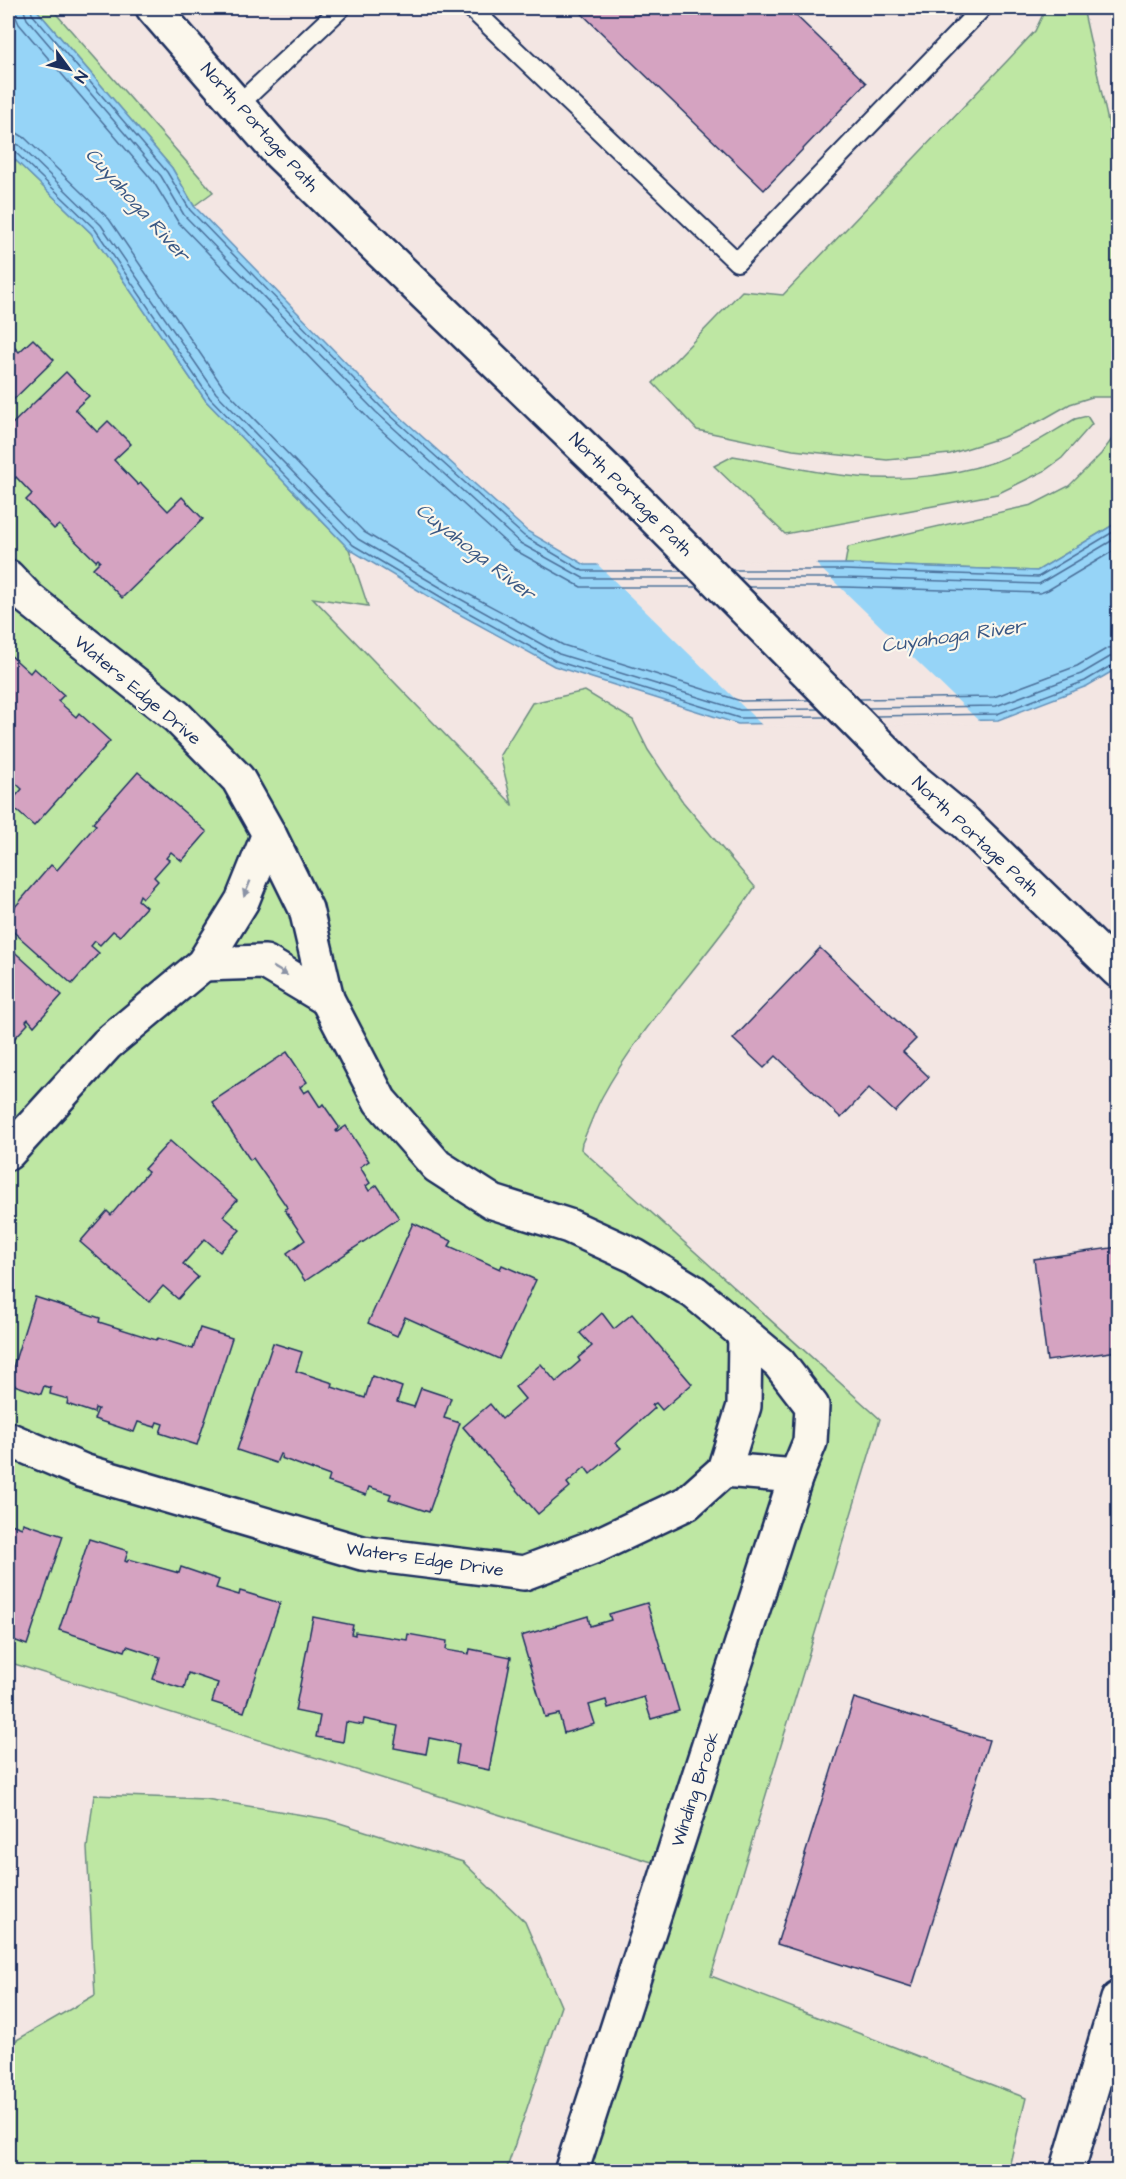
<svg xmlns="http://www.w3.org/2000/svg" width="1126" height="2179" viewBox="0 0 1126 2179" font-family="'Architects Daughter',sans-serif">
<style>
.green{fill:#bee7a3;stroke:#6c8b80;stroke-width:1.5}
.water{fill:#96d4f7;stroke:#6592ba;stroke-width:1.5}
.pier{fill:#f3e6e3}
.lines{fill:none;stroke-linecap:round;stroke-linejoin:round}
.shore{stroke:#4c719b;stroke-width:1.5}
.building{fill:#d5a3c1;stroke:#1b2f5e;stroke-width:1.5}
.lane-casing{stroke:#1b2f5e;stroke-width:22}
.street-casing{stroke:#1b2f5e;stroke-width:38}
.secondary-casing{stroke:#1b2f5e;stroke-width:38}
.lane{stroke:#fbf7ec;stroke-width:18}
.street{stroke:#fbf7ec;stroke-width:33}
.secondary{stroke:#fbf7ec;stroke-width:33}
.oneway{fill:#8b93a5}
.labels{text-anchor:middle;stroke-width:4.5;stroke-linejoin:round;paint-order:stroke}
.street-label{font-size:18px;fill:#1b2f5e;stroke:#fbf7ec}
.water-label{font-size:20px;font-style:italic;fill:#3a5884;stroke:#fbf7ec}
</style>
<rect width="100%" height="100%" fill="#f3e6e3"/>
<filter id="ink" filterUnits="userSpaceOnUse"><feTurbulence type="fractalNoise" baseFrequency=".0167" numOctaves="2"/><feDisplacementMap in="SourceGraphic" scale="12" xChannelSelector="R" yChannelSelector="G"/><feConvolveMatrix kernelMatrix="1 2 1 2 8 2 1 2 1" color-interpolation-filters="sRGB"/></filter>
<g filter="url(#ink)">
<g class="green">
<path d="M 35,8 L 51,8 L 213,192 L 194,206 L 172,168 Z"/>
<path d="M 1046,8 L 1083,8 L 1118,167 L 1118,382 L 1117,390 L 1113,397 L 1092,397 L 1070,404 L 1042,420 L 1003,437 L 950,454 L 887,460 L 793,450 L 697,430 L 653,383 L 742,291 L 783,295 L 1008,60 L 1035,31 Z"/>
<path d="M 8,153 L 91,233 L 206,401 L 349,549 L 368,606 L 313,598 L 512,804 L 500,755 L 532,703 L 585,691 L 633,720 L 648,750 L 683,802 L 755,887 C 708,959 643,1021 602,1097 C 594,1112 589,1128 582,1143 L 581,1149 L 880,1419 L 711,1976 L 1026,2098 L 1008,2171 L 590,2171 L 684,1872 L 8,1662 Z"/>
<path d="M 1087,416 L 1092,424 L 1062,458 L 1044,471 L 997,494 L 785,534 L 714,466 L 733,456 C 766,461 798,470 832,474 C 885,482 943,479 994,462 C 1023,452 1049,434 1075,419 Z"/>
<path d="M 1118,431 L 1118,522 L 1037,571 L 845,564 L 848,547 L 1032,505 L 1069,486 L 1101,454 Z"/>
<path d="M 94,1795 L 206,1799 L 327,1819 L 463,1862 L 525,1922 L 561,2006 L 506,2171 L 8,2171 L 8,2045 L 95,1995 L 87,1848 Z"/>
</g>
<path class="water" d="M 8,8 L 35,8 L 172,168 L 194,206 L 385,403 L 527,531 L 585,565 L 845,564 L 1037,571 L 1118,522 L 1118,668 L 1087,686 L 998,720 L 738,724 L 554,666 L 448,608 L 349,549 L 206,401 L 91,233 L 8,153 Z"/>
<path class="pier" d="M 813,561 L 981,723 L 764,727 L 595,562 Z"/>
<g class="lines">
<g class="shore">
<path d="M 14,8 L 15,15 L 19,24 L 153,181 L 178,222 L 369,419 L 513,549 L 581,587 L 698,587"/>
<path d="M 23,8 L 27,19 L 161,176 L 184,215 L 376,412 L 520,543 L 583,578 L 689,578"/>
<path d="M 31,8 L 32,14 L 167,172 L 190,210 L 381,407 L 524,536 L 583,571 L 681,571"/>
<path d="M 8,132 L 17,133 L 25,138 L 109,219 L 223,387 L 364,532 L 459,589 L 563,645 L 741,701 L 810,700"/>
<path d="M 8,141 L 19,145 L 101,225 L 216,393 L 358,539 L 455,596 L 559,654 L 740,710 L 819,709"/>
<path d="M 8,149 L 14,151 L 95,229 L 210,398 L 353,545 L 451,603 L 556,661 L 739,718 L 826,717"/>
<path d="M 732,570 L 845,570 L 1038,577 L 1118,529"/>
<path d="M 739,578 L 845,578 L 1039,584 L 1118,537"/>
<path d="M 748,587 L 845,587 L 1040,593 L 1048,590 L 1118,548"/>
<path d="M 860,699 L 994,697 L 1077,666 L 1108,648 L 1118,647"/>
<path d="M 868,708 L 996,706 L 1081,674 L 1110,657 L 1118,656"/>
<path d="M 876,716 L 997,714 L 1085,681 L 1114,664 L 1118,664"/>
</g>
</g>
<g class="building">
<path d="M 576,8 L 788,8 L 866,83 L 764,190 Z"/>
<path d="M 33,339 L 54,360 L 8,405 L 8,341 L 19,352 Z"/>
<path d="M 66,372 L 89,396 L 75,409 L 97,432 L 108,421 L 131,444 L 114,460 L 138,485 L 141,483 L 168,511 L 182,497 L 203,519 L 122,598 L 93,568 L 100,561 L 98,559 L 96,561 L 59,525 L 54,529 L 26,500 L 32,494 L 16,477 L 13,481 L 8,475 L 8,428 Z"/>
<path d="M 8,653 L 30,673 L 34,668 L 64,695 L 58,701 L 76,717 L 79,713 L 110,741 L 34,826 L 9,804 L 22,789 L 8,776 Z"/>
<path d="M 138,772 L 207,832 L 182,861 L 171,852 L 166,858 L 169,860 L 154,877 L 158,881 L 143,898 L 140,895 L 138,900 L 146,907 L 120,936 L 113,931 L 100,945 L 95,941 L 91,946 L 99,953 L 72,984 L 8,927 L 8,915 L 51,865 L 57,870 L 96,825 L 93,823 Z"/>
<path d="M 8,946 L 62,995 L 34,1026 L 28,1019 L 26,1021 L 28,1024 L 12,1041 L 14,1042 L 8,1049 Z"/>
<path d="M 820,948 L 916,1039 L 903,1052 L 929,1077 L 895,1112 L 869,1088 L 841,1118 L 776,1056 L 764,1068 L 733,1039 Z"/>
<path d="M 287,1052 L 307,1082 L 300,1087 L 304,1093 L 309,1090 L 320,1107 L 323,1104 L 339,1127 L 336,1131 L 337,1132 L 346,1126 L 369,1161 L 360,1167 L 370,1183 L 366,1186 L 369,1191 L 377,1185 L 399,1218 L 305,1281 L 287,1253 L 305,1240 L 285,1210 L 287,1207 L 253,1158 L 250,1160 L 212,1102 Z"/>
<path d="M 170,1141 L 237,1200 L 223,1216 L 240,1230 L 220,1252 L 205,1239 L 183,1264 L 198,1277 L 178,1299 L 163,1286 L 149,1302 L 80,1242 L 107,1211 L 111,1215 L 148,1172 L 144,1169 Z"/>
<path d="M 413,1223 L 452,1241 L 449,1246 L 500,1269 L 502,1265 L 536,1280 L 499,1359 L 405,1317 L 397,1336 L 368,1323 Z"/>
<path d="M 1118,1247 L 1118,1351 L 1047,1361 L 1034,1259 Z"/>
<path d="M 35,1297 L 100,1318 L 99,1322 L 156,1340 L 158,1338 L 193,1349 L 200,1328 L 232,1338 L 197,1445 L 160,1433 L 163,1424 L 157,1422 L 155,1427 L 138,1422 L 134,1432 L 94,1419 L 98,1409 L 95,1408 L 94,1413 L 67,1404 L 68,1399 L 50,1394 L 51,1388 L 44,1386 L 41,1394 L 8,1383 Z"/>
<path d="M 602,1313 L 614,1329 L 632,1314 L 692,1384 L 662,1410 L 656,1403 L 652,1405 L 655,1408 L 616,1443 L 621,1448 L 590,1474 L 585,1467 L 567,1483 L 570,1487 L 538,1514 L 463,1427 L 490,1404 L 502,1419 L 525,1399 L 515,1387 L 541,1364 L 556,1382 L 580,1361 L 578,1358 L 592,1346 L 580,1333 Z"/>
<path d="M 273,1343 L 302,1352 L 296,1371 L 333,1383 L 332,1387 L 365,1398 L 372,1376 L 402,1387 L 397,1402 L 414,1407 L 421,1388 L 451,1398 L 444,1418 L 460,1423 L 429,1512 L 389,1499 L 391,1494 L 369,1487 L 366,1495 L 328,1482 L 330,1476 L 281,1458 L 282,1455 L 280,1454 L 276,1463 L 237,1450 Z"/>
<path d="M 8,1523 L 22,1528 L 23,1523 L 63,1536 L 27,1645 L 8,1638 Z"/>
<path d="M 89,1539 L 128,1551 L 125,1561 L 127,1562 L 129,1559 L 179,1573 L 181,1567 L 219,1580 L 216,1588 L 239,1595 L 240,1591 L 280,1603 L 244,1712 L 212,1702 L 218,1683 L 188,1673 L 184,1689 L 153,1679 L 160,1657 L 127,1646 L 125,1651 L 59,1630 Z"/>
<path d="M 647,1603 L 679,1711 L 651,1719 L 644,1697 L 608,1708 L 606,1700 L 589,1705 L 595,1724 L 564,1733 L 559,1714 L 545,1717 L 521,1636 L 588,1616 L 590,1626 L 611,1620 L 609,1614 Z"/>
<path d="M 313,1617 L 353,1625 L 351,1634 L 355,1635 L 355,1632 L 407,1640 L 408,1634 L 447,1641 L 446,1650 L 469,1654 L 470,1649 L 511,1657 L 489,1770 L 456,1763 L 459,1744 L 429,1738 L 426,1754 L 394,1748 L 398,1726 L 364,1719 L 363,1725 L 346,1722 L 343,1742 L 316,1737 L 320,1716 L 295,1711 Z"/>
<path d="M 854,1698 L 989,1740 L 912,1987 L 777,1944 Z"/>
</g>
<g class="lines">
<defs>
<g id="lane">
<path d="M 471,8 L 737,262 L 982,8"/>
<path d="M 238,105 L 341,8"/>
</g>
<g id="street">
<path d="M 8,577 L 29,599 L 177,717 L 238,779 L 269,834 L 306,909 L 327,999 L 380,1101 L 437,1166 L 493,1202 L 569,1226 L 635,1256 L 694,1292 L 779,1363 L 812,1406 L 810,1442 L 796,1476 L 571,2172"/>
<path d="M 203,964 L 265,962 L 327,999"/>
<path d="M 8,1153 L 107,1044 L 203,964 L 242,901 L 269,834"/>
<path d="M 8,1439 L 83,1471 L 362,1553 L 524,1573 L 596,1546 L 687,1503 L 724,1470 L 796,1476"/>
<path d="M 724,1470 L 744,1406 L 745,1335"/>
</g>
<g id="secondary">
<path d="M 153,8 L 279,153 L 613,476 L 913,779 L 966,823 L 1118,971"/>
<path d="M 1067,2172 L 1118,1999"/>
</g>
</defs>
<use href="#lane" class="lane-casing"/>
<use href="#street" class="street-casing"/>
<use href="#secondary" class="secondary-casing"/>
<use href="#lane" class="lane"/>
<use href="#street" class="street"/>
<use href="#secondary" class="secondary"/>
</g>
<defs><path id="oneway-solid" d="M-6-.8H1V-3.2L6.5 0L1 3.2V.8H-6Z" transform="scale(1.5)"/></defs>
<g class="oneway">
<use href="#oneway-solid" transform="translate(247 889) rotate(112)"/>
<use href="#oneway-solid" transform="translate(280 971) rotate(31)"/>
</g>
</g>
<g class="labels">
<g class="street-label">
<text transform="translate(260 127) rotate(48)" y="6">North Portage Path</text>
<text transform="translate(631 494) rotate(45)" y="6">North Portage Path</text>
<text transform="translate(138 690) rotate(40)" y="6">Waters Edge Drive</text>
<text transform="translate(976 836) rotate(43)" y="6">North Portage Path</text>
<text transform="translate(425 1559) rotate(8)" y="6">Waters Edge Drive</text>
<text transform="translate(695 1789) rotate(-72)" y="6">Winding Brook</text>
</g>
<g class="water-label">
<text transform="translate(138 204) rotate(48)" y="7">Cuyahoga River</text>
<text transform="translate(476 551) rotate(38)" y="7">Cuyahoga River</text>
<text transform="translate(953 635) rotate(-8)" y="7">Cuyahoga River</text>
</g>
</g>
<rect width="1126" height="2179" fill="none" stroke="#fbf7ec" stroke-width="30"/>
<rect x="15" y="15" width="1096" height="2149" fill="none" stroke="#1b2f5e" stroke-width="2" filter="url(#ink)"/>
<g transform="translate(69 69) rotate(123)" stroke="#fbf7ec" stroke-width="4.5" paint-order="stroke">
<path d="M0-4.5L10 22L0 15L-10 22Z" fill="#1b2f5e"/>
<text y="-9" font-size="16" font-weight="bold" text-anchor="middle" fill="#1b2f5e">N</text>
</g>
</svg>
